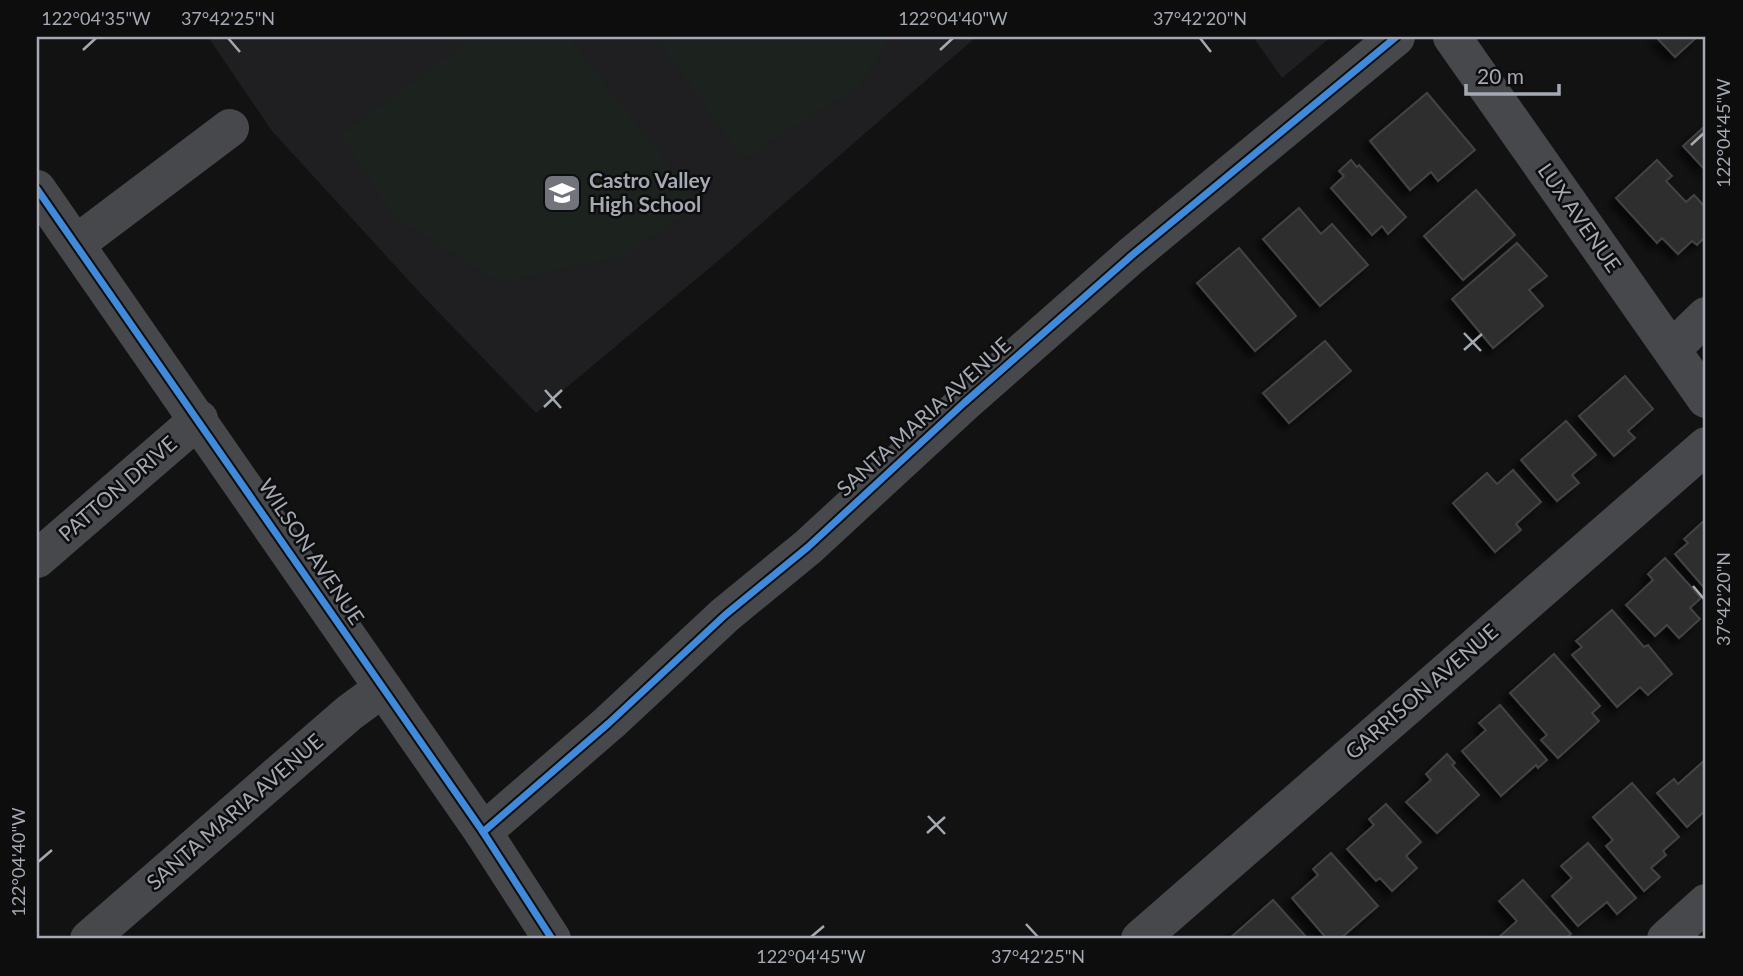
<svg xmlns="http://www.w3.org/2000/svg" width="1743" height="976" viewBox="0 0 1743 976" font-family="Lato,sans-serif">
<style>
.built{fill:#1f1f21}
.green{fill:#1c221d}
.building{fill:#2d2d2e;stroke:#424346;stroke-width:2;filter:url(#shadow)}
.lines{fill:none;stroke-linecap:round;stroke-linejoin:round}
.minor{stroke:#47484b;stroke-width:38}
.cycleway-casing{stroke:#0d0d0e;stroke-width:11}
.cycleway{stroke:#408adc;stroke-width:7}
.ticks{fill:none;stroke:#a4a9b3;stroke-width:2.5}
.labels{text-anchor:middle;stroke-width:5;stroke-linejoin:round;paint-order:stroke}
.poi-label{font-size:21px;font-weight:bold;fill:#a4a9b3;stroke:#0d0d0e;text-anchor:start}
.street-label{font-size:21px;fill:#a4a9b3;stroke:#0d0d0e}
.neatline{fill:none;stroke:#a4a9b3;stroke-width:2.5}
.ticks-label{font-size:18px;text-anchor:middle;fill:#a4a9b3}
</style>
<defs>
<filter id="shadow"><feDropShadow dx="-6" dy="6" stdDeviation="3.5" flood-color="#0009"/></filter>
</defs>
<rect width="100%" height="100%" fill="#121213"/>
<g class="built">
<path d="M 208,37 L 976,37 L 725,255 L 536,413 L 421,294 L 272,131 Z"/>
<path d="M 1253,37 L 1331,37 L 1282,78 Z"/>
</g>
<g class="green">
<path d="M 473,37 L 568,37 L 700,205 L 623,257 L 499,282 L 394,217 L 341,135 Z"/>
<path d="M 656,37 L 891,37 L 860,85 L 743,160 Z"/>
</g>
<g class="building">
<path d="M 1656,37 L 1697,37 L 1675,57 Z"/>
<path d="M 1427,93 L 1475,150 L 1438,181 L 1431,172 L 1410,190 L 1370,141 Z"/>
<path d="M 1706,125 L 1706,171 L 1683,146 Z"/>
<path d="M 1351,160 L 1357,167 L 1359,165 L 1406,217 L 1388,234 L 1382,226 L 1372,235 L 1331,188 L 1344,176 L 1339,171 Z"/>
<path d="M 1657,160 L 1672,176 L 1666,181 L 1686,202 L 1694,195 L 1706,208 L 1706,236 L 1697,245 L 1692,241 L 1678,254 L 1662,238 L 1657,243 L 1616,198 Z"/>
<path d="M 1476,190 L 1515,235 L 1463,280 L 1424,236 Z"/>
<path d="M 1299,208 L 1321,234 L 1332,224 L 1368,265 L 1320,306 L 1263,239 Z"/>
<path d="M 1517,243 L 1547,276 L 1529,290 L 1543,306 L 1493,348 L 1452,299 Z"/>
<path d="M 1239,248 L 1296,316 L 1255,351 L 1197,283 Z"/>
<path d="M 1325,341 L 1351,371 L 1289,423 L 1263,393 Z"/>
<path d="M 1625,376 L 1653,409 L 1628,431 L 1635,438 L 1614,456 L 1579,416 Z"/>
<path d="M 1566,421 L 1596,455 L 1572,475 L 1579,483 L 1557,501 L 1521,460 Z"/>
<path d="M 1513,470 L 1541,502 L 1516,524 L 1521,530 L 1495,552 L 1453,503 L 1487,473 L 1497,484 Z"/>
<path d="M 1706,519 L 1706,590 L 1675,554 L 1688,543 L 1684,539 Z"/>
<path d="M 1665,558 L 1701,598 L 1690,608 L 1700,619 L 1679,638 L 1667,625 L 1655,636 L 1626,605 L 1653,580 L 1648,574 Z"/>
<path d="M 1612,610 L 1644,647 L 1648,645 L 1672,674 L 1648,695 L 1640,687 L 1617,707 L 1572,655 L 1582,647 L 1576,641 Z"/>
<path d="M 1554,654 L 1600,706 L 1592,713 L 1599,721 L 1558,758 L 1541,740 L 1547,735 L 1510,693 Z"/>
<path d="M 1500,705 L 1547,760 L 1538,768 L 1536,765 L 1501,796 L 1462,751 L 1486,730 L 1479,723 Z"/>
<path d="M 1447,754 L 1455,763 L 1452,765 L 1479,795 L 1437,833 L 1406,802 L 1431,780 L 1426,774 Z"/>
<path d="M 1706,759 L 1706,810 L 1687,827 L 1657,793 L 1674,779 L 1678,784 Z"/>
<path d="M 1632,783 L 1679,837 L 1663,851 L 1666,855 L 1651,868 L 1660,877 L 1644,891 L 1606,846 L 1613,840 L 1593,817 Z"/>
<path d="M 1386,804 L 1421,842 L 1406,856 L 1417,868 L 1392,891 L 1380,878 L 1376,881 L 1347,849 L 1374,825 L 1369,819 Z"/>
<path d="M 1588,843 L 1636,898 L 1617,914 L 1607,902 L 1578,926 L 1552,896 L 1572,878 L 1561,866 Z"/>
<path d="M 1331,853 L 1378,906 L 1340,939 L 1327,939 L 1292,898 L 1318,875 L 1313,869 Z"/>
<path d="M 1523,880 L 1571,934 L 1565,939 L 1497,939 L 1517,921 L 1499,901 Z"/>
<path d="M 1273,900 L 1308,939 L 1229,939 Z"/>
</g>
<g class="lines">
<g class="minor">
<path d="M 1452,37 L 1706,399"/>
<path d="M 37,189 L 483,832 L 552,939"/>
<path d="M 76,244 L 230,128"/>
<path d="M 1672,349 L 1706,316"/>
<path d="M 37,559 L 199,419"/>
<path d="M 483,832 L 609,723 L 725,615 L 808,547 L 964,403 L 1131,256 L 1396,37"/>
<path d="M 89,939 L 349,713 L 383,688"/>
<path d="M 1140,939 L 1706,446"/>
<path d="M 1666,939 L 1706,903"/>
</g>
<defs>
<g id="cycleway">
<path d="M 37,189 L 483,832 L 552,939"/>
<path d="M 483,832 L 609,723 L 725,615 L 808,547 L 964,403 L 1131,256 L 1396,37"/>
</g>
</defs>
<use href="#cycleway" class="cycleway-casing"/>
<use href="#cycleway" class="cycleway"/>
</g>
<path class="ticks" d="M 228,38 L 240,52M 1200,38 L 1211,52M 83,50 L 96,38M 940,50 L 953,38M 1691,145 L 1704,133M 1464,333 L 1481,351M 1464,350 L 1482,334M 545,390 L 561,408M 544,407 L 562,390M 1693,586 L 1704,599M 928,816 L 945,834M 927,833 L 945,817M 38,862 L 52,850M 1026,924 L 1038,937M 811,937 L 824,926"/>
<defs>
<symbol id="school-square" viewBox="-11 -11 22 22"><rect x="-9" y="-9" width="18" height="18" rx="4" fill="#71747b" stroke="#0d0d0e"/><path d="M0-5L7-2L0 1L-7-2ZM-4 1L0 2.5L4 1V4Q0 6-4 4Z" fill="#fff"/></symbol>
</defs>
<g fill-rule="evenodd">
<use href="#school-square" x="540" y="171" width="44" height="44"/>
</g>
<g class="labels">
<g class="poi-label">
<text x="589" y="188">Castro Valley<tspan x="589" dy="24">High School</tspan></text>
</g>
<g class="street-label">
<text transform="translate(1579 218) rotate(55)" y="7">LUX AVENUE</text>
<text transform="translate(924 417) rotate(-42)" y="7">SANTA MARIA AVENUE</text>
<text transform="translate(118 489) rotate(-41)" y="7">PATTON DRIVE</text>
<text transform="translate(311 552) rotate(56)" y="7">WILSON AVENUE</text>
<text transform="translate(1422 692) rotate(-41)" y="7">GARRISON AVENUE</text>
<text transform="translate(235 812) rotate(-41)" y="7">SANTA MARIA AVENUE</text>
</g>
</g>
<rect width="1743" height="976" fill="none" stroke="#0d0d0e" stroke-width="77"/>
<path d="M1466 84v10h93v-10" fill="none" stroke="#a4a9b3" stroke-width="3.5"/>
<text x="1477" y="84" font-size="21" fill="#a4a9b3" stroke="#0d0d0e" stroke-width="5" paint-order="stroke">20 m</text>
<rect x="38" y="38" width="1666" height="899" class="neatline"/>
<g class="ticks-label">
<text x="96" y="25">122°04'35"W</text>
<text x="228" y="25">37°42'25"N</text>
<text x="953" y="25">122°04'40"W</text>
<text x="1200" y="25">37°42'20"N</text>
<text transform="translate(1724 133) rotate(-90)" y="6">122°04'45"W</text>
<text transform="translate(1724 599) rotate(-90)" y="6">37°42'20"N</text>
<text transform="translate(19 862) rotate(-90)" y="6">122°04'40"W</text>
<text x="811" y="963">122°04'45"W</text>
<text x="1038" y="963">37°42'25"N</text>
</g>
</svg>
